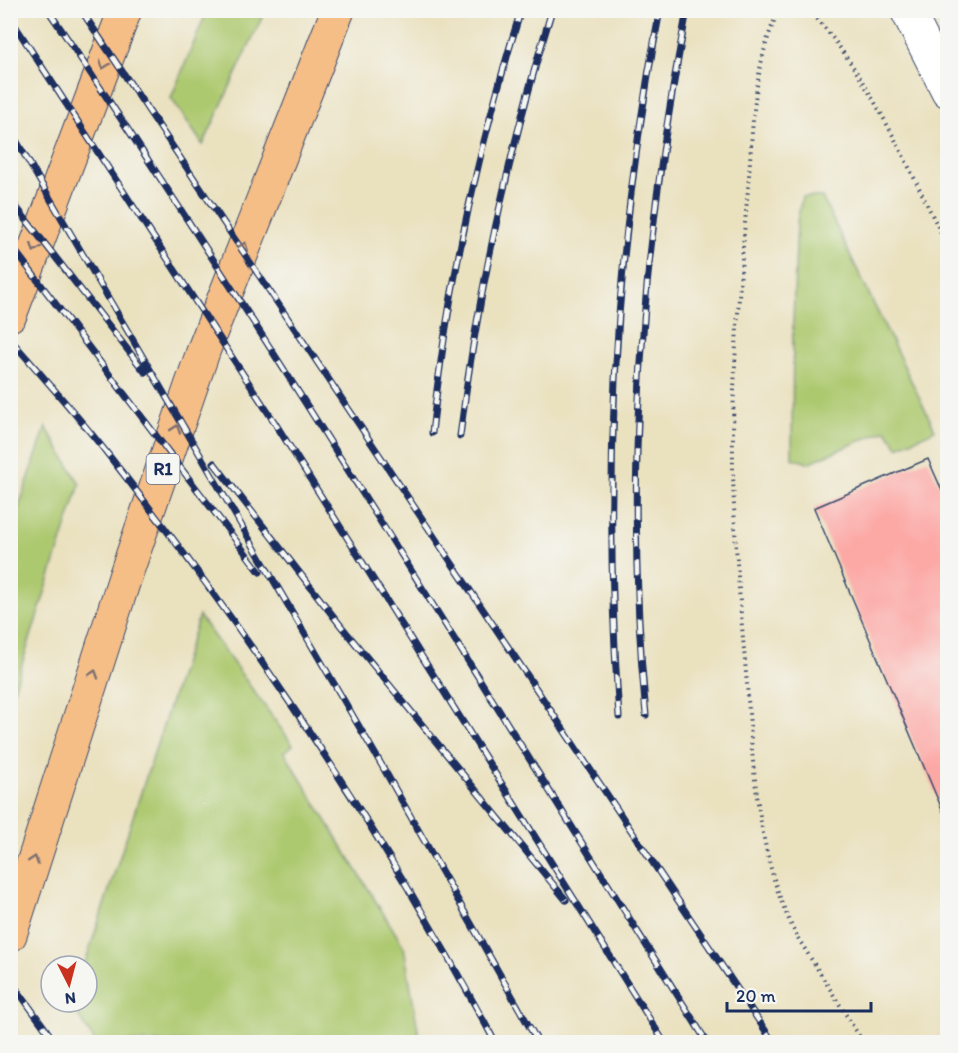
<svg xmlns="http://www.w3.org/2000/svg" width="958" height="1053" viewBox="0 0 958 1053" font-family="Itim,sans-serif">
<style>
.green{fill:#adc970;stroke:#647c67;stroke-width:1.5}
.building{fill:#fca9a6}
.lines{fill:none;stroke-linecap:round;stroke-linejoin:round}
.tertiary-casing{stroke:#3a4a6d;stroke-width:35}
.motorway-casing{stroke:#3a4a6d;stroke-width:35}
.path{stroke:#3a4a6d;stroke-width:4;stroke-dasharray:1.5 4.5;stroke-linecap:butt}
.tertiary{stroke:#fff;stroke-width:33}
.motorway{stroke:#f6be87;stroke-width:33}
.rail-casing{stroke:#1b2f5e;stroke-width:7}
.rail{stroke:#f6f6f2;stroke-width:4.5;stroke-dasharray:14;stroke-linecap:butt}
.path-bridge{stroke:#3a4a6d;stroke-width:4;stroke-dasharray:1.5 4.5;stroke-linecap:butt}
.oneway{stroke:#7e6f70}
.labels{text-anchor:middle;stroke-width:5;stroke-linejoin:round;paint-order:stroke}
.shield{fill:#f6f6f2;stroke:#5d6b8a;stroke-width:1.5}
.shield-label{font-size:18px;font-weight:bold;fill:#1b2f5e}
</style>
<rect width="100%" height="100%" fill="#f6f6f2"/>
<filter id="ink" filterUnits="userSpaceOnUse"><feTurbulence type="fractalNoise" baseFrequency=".0167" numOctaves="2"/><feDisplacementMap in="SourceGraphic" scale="12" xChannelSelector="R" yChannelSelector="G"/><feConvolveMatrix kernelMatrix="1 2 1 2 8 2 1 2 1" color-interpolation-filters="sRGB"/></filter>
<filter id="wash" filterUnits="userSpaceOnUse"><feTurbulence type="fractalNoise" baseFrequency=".008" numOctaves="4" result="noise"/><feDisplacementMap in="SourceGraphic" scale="24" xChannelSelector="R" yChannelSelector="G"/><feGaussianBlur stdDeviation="1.35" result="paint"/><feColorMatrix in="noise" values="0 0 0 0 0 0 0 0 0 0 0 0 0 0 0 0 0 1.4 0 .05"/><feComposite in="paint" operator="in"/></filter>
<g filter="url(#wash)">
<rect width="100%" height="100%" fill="#eae1bf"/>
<g class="green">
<path d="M 207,11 L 265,11 L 203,145 L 171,98 Z"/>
<path d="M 802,197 L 822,197 L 935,430 L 898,447 L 886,430 L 808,463 L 792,458 L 793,321 L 797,222 Z"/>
<path d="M 46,427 L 80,484 L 11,698 L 11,530 Z"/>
<path d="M 199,616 L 293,745 L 284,752 L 404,947 L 420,1042 L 95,1042 L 71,1005 L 72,1002 L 87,1002 L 87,966 L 84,966 Z"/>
</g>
<g id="blocks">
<path class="building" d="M 928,459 L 948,504 L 947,821 L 814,508 Z"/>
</g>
</g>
<g filter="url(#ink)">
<use href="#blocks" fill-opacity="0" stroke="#3a4a6d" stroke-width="1.5"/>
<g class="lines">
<defs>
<path id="tertiary" d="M 907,10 L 948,91"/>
<g id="motorway">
<path d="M 10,315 L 125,10"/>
<path d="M 10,935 L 125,577 L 204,349 L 338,10"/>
</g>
</defs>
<use href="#tertiary" class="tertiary-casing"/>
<use href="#motorway" class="motorway-casing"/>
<g class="path">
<path d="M 809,10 C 870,75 908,168 948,247"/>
<path d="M 798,938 L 863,1042"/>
<path d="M 10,1034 L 16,1042"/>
</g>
<use href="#tertiary" class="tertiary"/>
<use href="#motorway" class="motorway"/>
<defs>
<g id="rail">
<path d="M 48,10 C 277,348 489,697 707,1042"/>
<path d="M 81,10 L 773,1042"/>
<path d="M 10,18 L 275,423 L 664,1042"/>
<path d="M 10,130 L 381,764 L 538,1042"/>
<path d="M 10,199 L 145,372"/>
<path d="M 10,244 L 260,572"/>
<path d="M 10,339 C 44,378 78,416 110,457 C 255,641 385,836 495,1042"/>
<path d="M 432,433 C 447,290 478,148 521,10"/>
<path d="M 460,436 C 478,291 509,150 552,10"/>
<path d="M 214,463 L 341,626 L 566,900"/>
<path d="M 646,715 C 623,479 642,242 687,10"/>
<path d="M 619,717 C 602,479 614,244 660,10"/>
<path d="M 10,980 L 55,1042"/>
</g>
</defs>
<use href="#rail" class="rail-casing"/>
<use href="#rail" class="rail"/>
<path class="path-bridge" d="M 779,10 C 751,68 753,137 747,200 C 739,289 732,379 733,469 C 734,541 741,614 747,685 C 753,767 758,865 798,938"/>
</g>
<defs><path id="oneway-chevron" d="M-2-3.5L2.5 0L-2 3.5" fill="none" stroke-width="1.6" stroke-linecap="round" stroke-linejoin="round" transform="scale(1.5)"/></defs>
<g class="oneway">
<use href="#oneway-chevron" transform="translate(104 65) rotate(111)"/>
<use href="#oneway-chevron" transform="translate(244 246) rotate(-69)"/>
<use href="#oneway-chevron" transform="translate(35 248) rotate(110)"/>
<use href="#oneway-chevron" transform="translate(176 429) rotate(-71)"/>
<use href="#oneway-chevron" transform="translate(94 674) rotate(-72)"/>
<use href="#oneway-chevron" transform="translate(34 860) rotate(-72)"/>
</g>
</g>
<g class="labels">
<rect class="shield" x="146.5" y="454" width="33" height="30" rx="4.5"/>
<g class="shield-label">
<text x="163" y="475">R1</text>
</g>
</g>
<rect width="958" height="1053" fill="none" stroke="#f6f6f2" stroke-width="36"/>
<g transform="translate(69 984) rotate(174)"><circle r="28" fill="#f6f6f2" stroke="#9ea6b7" stroke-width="1.5"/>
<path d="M0-4.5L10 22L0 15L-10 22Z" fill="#c8321e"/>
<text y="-9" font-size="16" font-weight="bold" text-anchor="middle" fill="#1b2f5e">N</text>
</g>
<path d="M727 1002v9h144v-9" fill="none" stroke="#1b2f5e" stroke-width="3"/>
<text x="736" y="1002" font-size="18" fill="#1b2f5e" stroke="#f6f6f2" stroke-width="4.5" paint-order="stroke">20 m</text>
</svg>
